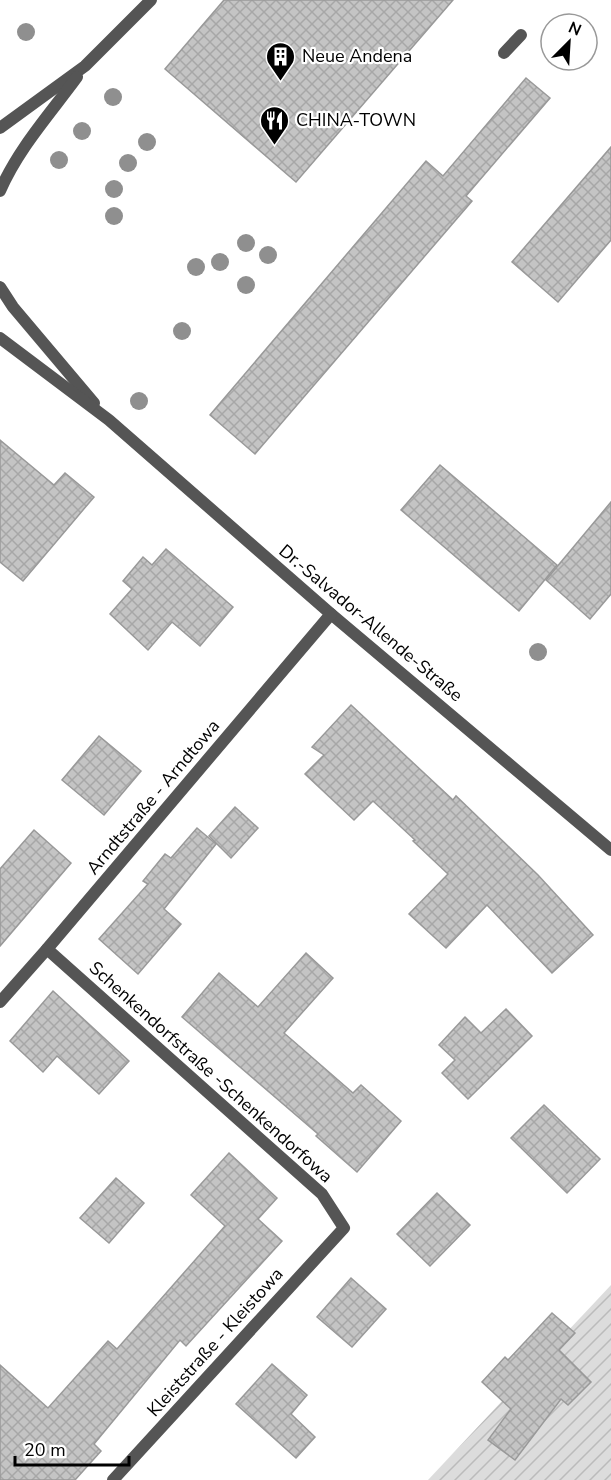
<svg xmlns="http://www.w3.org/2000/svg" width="611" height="1480" viewBox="0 0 611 1480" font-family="'Nunito Sans',sans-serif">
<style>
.garden{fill:url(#garden-furrows)}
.building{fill:url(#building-cross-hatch);stroke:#999;stroke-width:1.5}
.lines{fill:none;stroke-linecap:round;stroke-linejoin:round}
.lane{stroke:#555;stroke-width:12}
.street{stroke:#555;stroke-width:12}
.tree{fill:#8f8f8f}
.labels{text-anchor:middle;stroke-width:4.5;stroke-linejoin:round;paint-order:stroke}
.poi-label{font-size:18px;fill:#000;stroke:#fff;text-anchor:start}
.street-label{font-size:18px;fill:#000;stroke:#fff}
</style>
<defs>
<pattern id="garden-furrows" width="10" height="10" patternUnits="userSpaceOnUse" patternTransform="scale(1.5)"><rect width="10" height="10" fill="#dcdcdc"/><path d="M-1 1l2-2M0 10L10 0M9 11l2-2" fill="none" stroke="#bbb"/></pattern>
<pattern id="building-cross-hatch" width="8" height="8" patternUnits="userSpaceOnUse" patternTransform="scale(1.5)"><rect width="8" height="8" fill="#c4c4c4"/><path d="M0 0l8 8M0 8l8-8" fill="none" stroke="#a7a7a7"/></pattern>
</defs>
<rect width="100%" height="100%" fill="#fff"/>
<path class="garden" d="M 611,1285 L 611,1480 L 428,1480 Z"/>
<g class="building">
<path d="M 224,0 L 453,0 L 296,182 L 165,69 Z"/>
<path d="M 526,78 L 550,98 L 466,196 L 472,201 L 255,454 L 210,415 L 426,161 L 443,176 Z"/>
<path d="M 611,147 L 611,240 L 558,302 L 512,262 Z"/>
<path d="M 0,440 L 54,485 L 65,473 L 94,497 L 23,581 L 0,562 Z"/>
<path d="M 440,465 L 557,565 L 519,611 L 401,510 Z"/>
<path d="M 611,502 L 611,594 L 590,619 L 546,580 Z"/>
<path d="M 166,549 L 233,607 L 200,646 L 172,622 L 148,650 L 110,614 L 132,589 L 123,581 L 143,557 L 152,565 Z"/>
<path d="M 351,705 L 453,800 L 456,796 L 538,875 L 593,935 L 552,973 L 487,905 L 446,948 L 409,914 L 448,874 L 413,841 L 415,840 L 373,801 L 354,820 L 305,774 L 324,755 L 312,747 Z"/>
<path d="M 99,736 L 141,771 L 104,815 L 62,780 Z"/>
<path d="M 235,807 L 258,828 L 231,858 L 209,836 Z"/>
<path d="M 197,828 L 216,844 L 164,909 L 181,924 L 138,974 L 99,939 L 148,884 L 143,881 L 165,854 L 171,858 Z"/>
<path d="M 34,830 L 71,863 L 0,946 L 0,869 Z"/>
<path d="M 306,953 L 333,978 L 284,1033 L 353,1093 L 361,1085 L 401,1121 L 357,1172 L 316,1136 L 318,1134 L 182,1017 L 219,973 L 258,1007 Z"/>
<path d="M 53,991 L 129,1061 L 99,1094 L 57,1056 L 43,1072 L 10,1041 Z"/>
<path d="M 506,1009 L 532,1036 L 468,1099 L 442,1073 L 455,1060 L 439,1045 L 465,1017 L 481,1033 Z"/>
<path d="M 544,1105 L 600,1159 L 567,1193 L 511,1138 Z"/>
<path d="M 229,1153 L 277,1198 L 258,1219 L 282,1241 L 186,1346 L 180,1340 L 94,1444 L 101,1451 L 75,1480 L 0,1480 L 0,1365 L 48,1408 L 108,1341 L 117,1349 L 225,1226 L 191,1195 Z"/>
<path d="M 116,1178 L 144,1203 L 109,1243 L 80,1218 Z"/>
<path d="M 437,1193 L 470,1225 L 430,1266 L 397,1234 Z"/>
<path d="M 351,1278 L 386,1309 L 352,1347 L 317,1317 Z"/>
<path d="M 552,1313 L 575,1333 L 559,1350 L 591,1382 L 568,1405 L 561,1399 L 515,1460 L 488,1440 L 511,1409 L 482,1382 L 505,1357 L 508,1360 Z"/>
<path d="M 272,1364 L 307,1395 L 291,1414 L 315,1437 L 296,1458 L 236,1404 Z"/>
</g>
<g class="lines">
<path class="lane" d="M 504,53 L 521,35"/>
<g class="street">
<path d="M 0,128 L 85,66 L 151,0"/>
<path d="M 0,191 C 18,149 50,114 77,77"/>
<path d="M 0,287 L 13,307 L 94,403"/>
<path d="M 0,338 L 109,420 L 331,614 L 611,850"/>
<path d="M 47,949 L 322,1194 L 344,1228 L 113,1480"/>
<path d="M 0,1002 L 47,949 L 331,614"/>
</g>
</g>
<g class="tree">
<circle cx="26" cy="32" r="9"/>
<circle cx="113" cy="97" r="9"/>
<circle cx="82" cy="131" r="9"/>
<circle cx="147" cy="142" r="9"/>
<circle cx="59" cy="160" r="9"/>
<circle cx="128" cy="163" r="9"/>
<circle cx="114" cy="189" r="9"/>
<circle cx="114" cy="216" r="9"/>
<circle cx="246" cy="243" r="9"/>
<circle cx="268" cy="255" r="9"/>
<circle cx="220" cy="262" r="9"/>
<circle cx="196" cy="267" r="9"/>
<circle cx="246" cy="285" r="9"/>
<circle cx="182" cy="331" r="9"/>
<circle cx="139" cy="401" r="9"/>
<circle cx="538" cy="652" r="9"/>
</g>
<defs>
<symbol id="building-pin" viewBox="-11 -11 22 30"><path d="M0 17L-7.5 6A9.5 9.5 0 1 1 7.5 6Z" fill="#000" stroke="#fff"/><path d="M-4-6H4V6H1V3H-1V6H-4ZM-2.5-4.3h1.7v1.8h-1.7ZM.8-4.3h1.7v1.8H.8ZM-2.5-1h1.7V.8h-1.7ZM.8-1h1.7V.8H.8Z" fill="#fff"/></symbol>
<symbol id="restaurant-pin" viewBox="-11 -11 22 30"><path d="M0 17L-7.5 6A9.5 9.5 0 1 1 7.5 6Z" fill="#000" stroke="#fff"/><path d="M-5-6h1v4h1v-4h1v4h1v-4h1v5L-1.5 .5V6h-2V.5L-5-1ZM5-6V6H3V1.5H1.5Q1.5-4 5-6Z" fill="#fff"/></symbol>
</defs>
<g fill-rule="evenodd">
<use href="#building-pin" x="264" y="40" width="33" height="45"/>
<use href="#restaurant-pin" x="258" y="104" width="33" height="45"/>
</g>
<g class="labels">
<g class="poi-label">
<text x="302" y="62">Neue Andena</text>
<text x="296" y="126">CHINA-TOWN</text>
</g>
<g class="street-label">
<text transform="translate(371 623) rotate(40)" y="6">Dr.-Salvador-Allende-Straße</text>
<text transform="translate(153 797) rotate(-50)" y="6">Arndtstraße - Arndtowa</text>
<text transform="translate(211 1072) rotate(42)" y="6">Schenkendorfstraße -Schenkendorfowa</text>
<text transform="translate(215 1342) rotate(-48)" y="6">Kleiststraße - Kleistowa</text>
</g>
</g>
<g transform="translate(569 42) rotate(24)"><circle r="28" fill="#ffffff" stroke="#999999" stroke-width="1.5"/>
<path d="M0-4.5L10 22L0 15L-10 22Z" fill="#000000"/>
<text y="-9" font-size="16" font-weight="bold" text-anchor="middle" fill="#000000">N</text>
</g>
<path d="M15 1456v9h114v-9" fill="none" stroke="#000000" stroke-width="3"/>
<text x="24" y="1456" font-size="18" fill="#000000" stroke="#ffffff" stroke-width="4.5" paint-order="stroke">20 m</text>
</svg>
